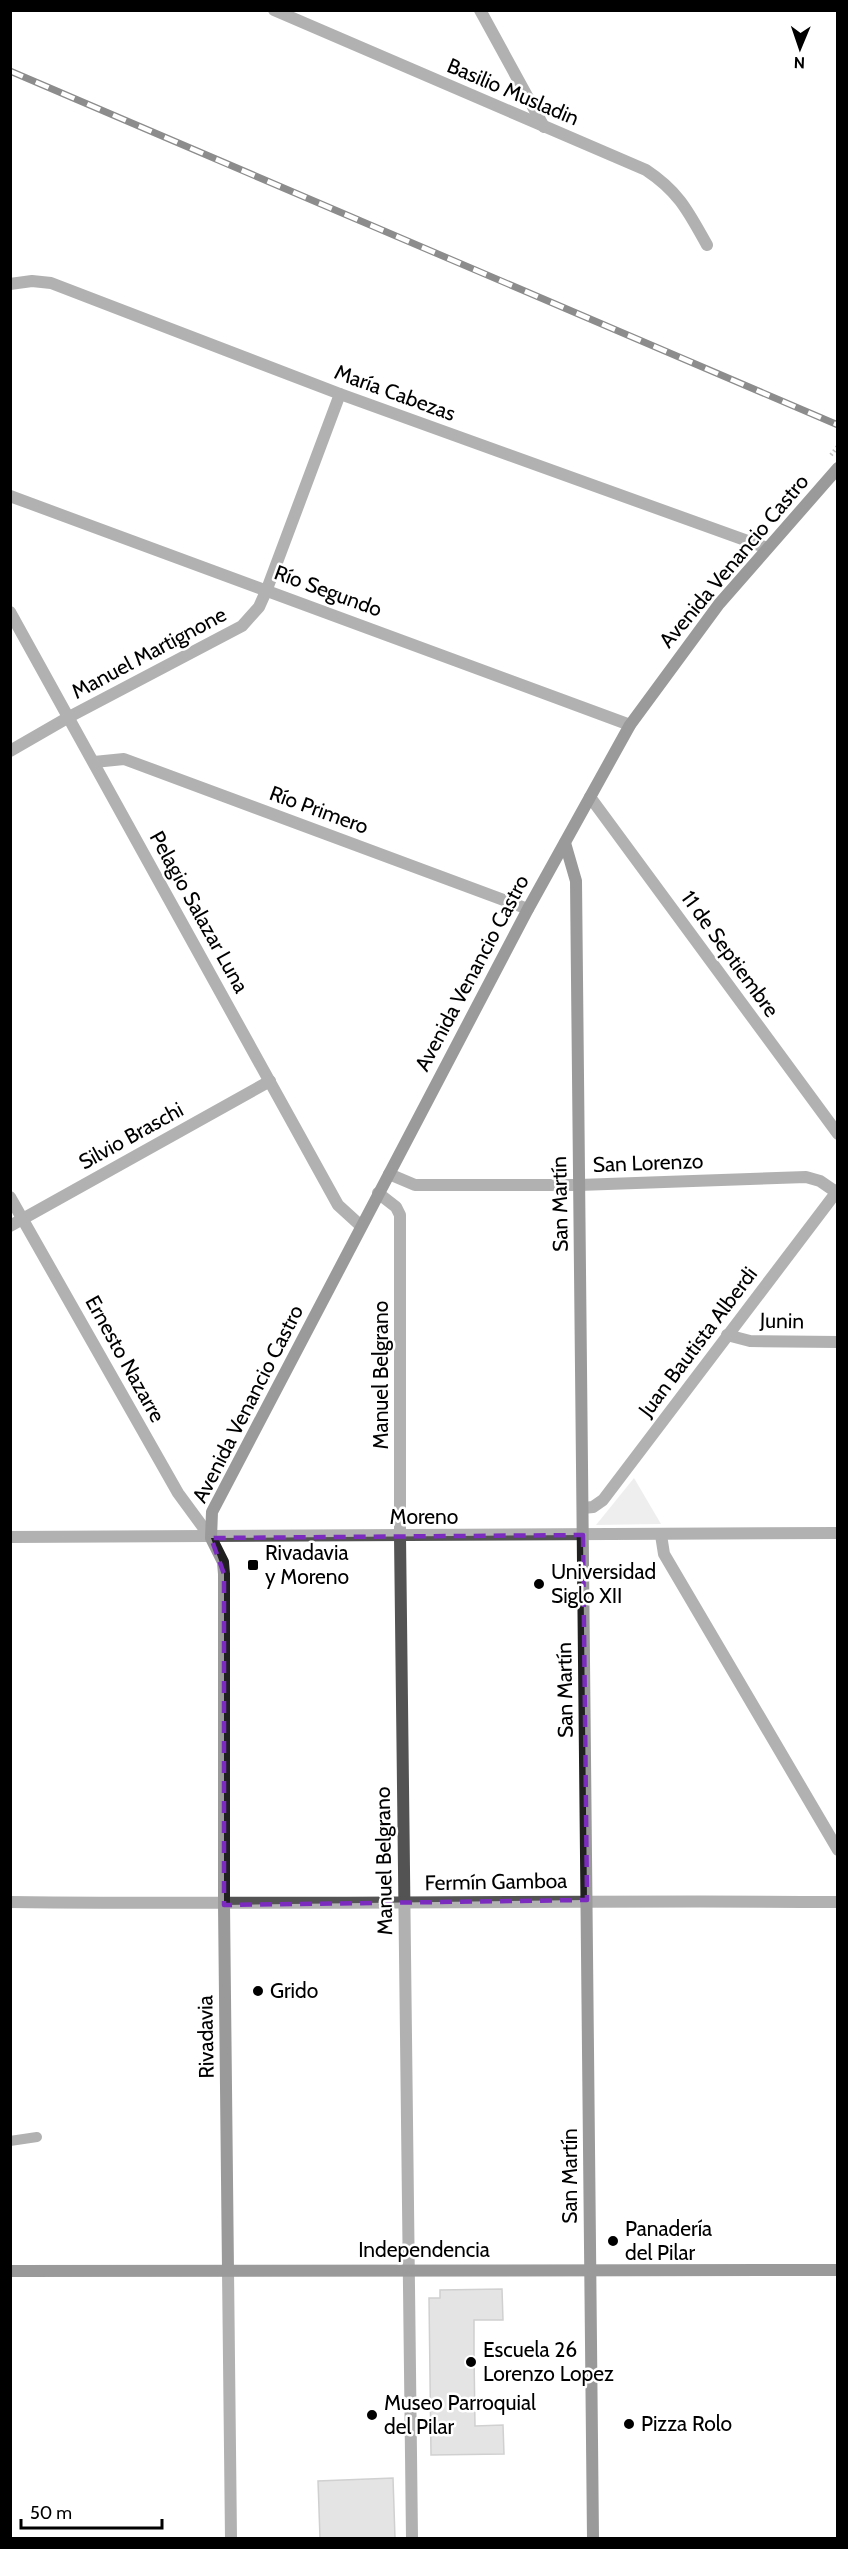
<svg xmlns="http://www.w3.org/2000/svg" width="848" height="2549" viewBox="0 0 848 2549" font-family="Cabin,sans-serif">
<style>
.green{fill:#dadada}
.building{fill:#c3c3c3;stroke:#979797;stroke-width:1.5}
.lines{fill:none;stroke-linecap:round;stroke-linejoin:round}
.path{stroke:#757575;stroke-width:4;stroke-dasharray:1.5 3;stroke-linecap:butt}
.lane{stroke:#535353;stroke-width:10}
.street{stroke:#535353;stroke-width:12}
.secondary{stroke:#202020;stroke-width:12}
.rail-casing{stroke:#000;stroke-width:7}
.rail{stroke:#fff;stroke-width:4.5;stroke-dasharray:14;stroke-linecap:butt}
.marked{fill:none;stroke:#7b2cbf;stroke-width:4.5;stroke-dasharray:12 8;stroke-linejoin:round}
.poi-dot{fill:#000;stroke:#fff;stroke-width:2}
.labels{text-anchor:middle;stroke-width:5;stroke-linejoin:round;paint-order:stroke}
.street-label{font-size:21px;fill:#000;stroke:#fff}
.poi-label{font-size:21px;fill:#000;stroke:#fff;text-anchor:start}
</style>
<rect width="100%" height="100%" fill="#fff"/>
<path class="green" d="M 634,1478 L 661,1524 L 596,1525 Z"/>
<g class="building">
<path d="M 502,2289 L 503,2320 L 474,2320 L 474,2353 L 475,2426 L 503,2425 L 504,2454 L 431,2455 L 429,2298 L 440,2298 L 440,2290 Z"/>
<path d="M 393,2478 L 395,2538 L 320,2538 L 318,2481 Z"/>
</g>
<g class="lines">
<g class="path">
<path d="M 831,455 L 838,446"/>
<path d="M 680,622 L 705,594"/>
</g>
<path class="lane" d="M 10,2141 L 37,2137"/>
<g class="street">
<path d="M 274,10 L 646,170 C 679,192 688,211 707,245"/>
<path d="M 480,10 L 544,127"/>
<path d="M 10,284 L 32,281 L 51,283 L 340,394 L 767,548"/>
<path d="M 10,496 L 630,725"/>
<path d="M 10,612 L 338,1205 L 361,1226"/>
<path d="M 10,751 L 69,717 L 242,626 L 259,607 L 267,589 L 340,394"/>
<path d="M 94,762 L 124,759 L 528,909"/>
<path d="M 590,797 L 838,1134"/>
<path d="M 389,1174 L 415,1185 L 579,1185 L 806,1177 L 820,1181 L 836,1192"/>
<path d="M 378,1193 L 396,1207 L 400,1215 L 400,1536 L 412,2538"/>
<path d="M 10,1197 L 178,1493 L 211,1538"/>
<path d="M 10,1226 L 270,1081"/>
<path d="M 727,1335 L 750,1341 L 838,1342"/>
<path d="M 583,1508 L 593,1507 L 603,1500 L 838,1190"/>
<path d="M 661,1535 L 664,1554 L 838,1850"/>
<path d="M 10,1537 L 838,1533"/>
<path d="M 10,1902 C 286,1905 562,1900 838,1902"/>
<path d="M 228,2270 L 231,2538"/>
</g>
<g class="secondary">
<path d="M 565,843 L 576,881 L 593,2538"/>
<path d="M 228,2270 L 224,1905 L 224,1574 L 223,1562 L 211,1538 L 212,1512 L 528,909 L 630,725 L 719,604 L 838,468"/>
<path d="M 10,2271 L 838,2270"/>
</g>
<defs>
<path id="rail" d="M 10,71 L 838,425"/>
</defs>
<use href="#rail" class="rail-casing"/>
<use href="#rail" class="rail"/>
</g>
<path d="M0 0H848V2549H0ZM 583,1535 L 587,1900 L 224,1905 L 224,1574 L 211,1538 Z" fill="#fff" fill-opacity=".55" fill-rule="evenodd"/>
<path class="marked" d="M 583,1535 L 587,1900 L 224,1905 L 224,1574 L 211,1538 Z"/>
<g class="poi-dot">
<rect x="247" y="1559" width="12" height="12" rx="3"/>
<circle cx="539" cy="1584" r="6"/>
<circle cx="258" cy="1991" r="6"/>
<circle cx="613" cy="2241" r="6"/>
<circle cx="471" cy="2362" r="6"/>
<circle cx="372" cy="2415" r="6"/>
<circle cx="629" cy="2424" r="6"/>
</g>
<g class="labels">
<g class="street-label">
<text transform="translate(513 92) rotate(23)" y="7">Basilio Musladin</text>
<text transform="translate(395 393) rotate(20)" y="7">María Cabezas</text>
<text transform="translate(734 561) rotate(-50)" y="7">Avenida Venancio Castro</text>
<text transform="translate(328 591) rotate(20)" y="7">Río Segundo</text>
<text transform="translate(149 653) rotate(-28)" y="7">Manuel Martignone</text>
<text transform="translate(319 810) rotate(20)" y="7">Río Primero</text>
<text transform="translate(199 912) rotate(61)" y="7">Pelagio Salazar Luna</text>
<text transform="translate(730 954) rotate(54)" y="7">11 de Septiembre</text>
<text transform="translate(472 973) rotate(-62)" y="7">Avenida Venancio Castro</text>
<text transform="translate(131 1136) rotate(-29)" y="7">Silvio Braschi</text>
<text transform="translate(648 1163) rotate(-2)" y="7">San Lorenzo</text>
<text transform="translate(560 1204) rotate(-91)" y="7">San Martín</text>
<text transform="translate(782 1321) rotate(1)" y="7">Junin</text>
<text transform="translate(698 1342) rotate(-53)" y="7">Juan Bautista Alberdi</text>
<text transform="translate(125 1359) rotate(61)" y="7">Ernesto Nazarre</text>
<text transform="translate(381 1375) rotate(-90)" y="7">Manuel Belgrano</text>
<text transform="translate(248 1404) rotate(-63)" y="7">Avenida Venancio Castro</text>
<text x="424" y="1524">Moreno</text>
<text transform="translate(565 1690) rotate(-91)" y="7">San Martín</text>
<text transform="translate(384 1861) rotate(-91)" y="7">Manuel Belgrano</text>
<text transform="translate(496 1882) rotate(-1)" y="7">Fermín Gamboa</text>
<text transform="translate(206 2037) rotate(-91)" y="7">Rivadavia</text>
<text transform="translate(570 2176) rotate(-90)" y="7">San Martín</text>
<text x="424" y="2257">Independencia</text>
</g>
<g class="poi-label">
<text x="265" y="1560">Rivadavia<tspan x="265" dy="24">y Moreno</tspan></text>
<text x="551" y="1579">Universidad<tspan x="551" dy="24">Siglo XII</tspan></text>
<text x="270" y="1998">Grido</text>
<text x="625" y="2236">Panadería<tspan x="625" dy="24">del Pilar</tspan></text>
<text x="483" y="2357">Escuela 26<tspan x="483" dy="24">Lorenzo Lopez</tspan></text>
<text x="384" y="2410">Museo Parroquial<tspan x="384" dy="24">del Pilar</tspan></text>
<text x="641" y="2431">Pizza Rolo</text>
</g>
</g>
<rect width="848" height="2549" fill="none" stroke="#000000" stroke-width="24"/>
<g transform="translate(800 48) rotate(182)" stroke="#ffffff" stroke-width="4.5" paint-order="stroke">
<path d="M0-4.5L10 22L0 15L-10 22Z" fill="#000000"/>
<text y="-9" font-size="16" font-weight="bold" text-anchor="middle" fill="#000000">N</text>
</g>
<path d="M21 2519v9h141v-9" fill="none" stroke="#000000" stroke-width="3"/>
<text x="30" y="2519" font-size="18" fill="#000000" stroke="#ffffff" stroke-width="4.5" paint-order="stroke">50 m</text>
</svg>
